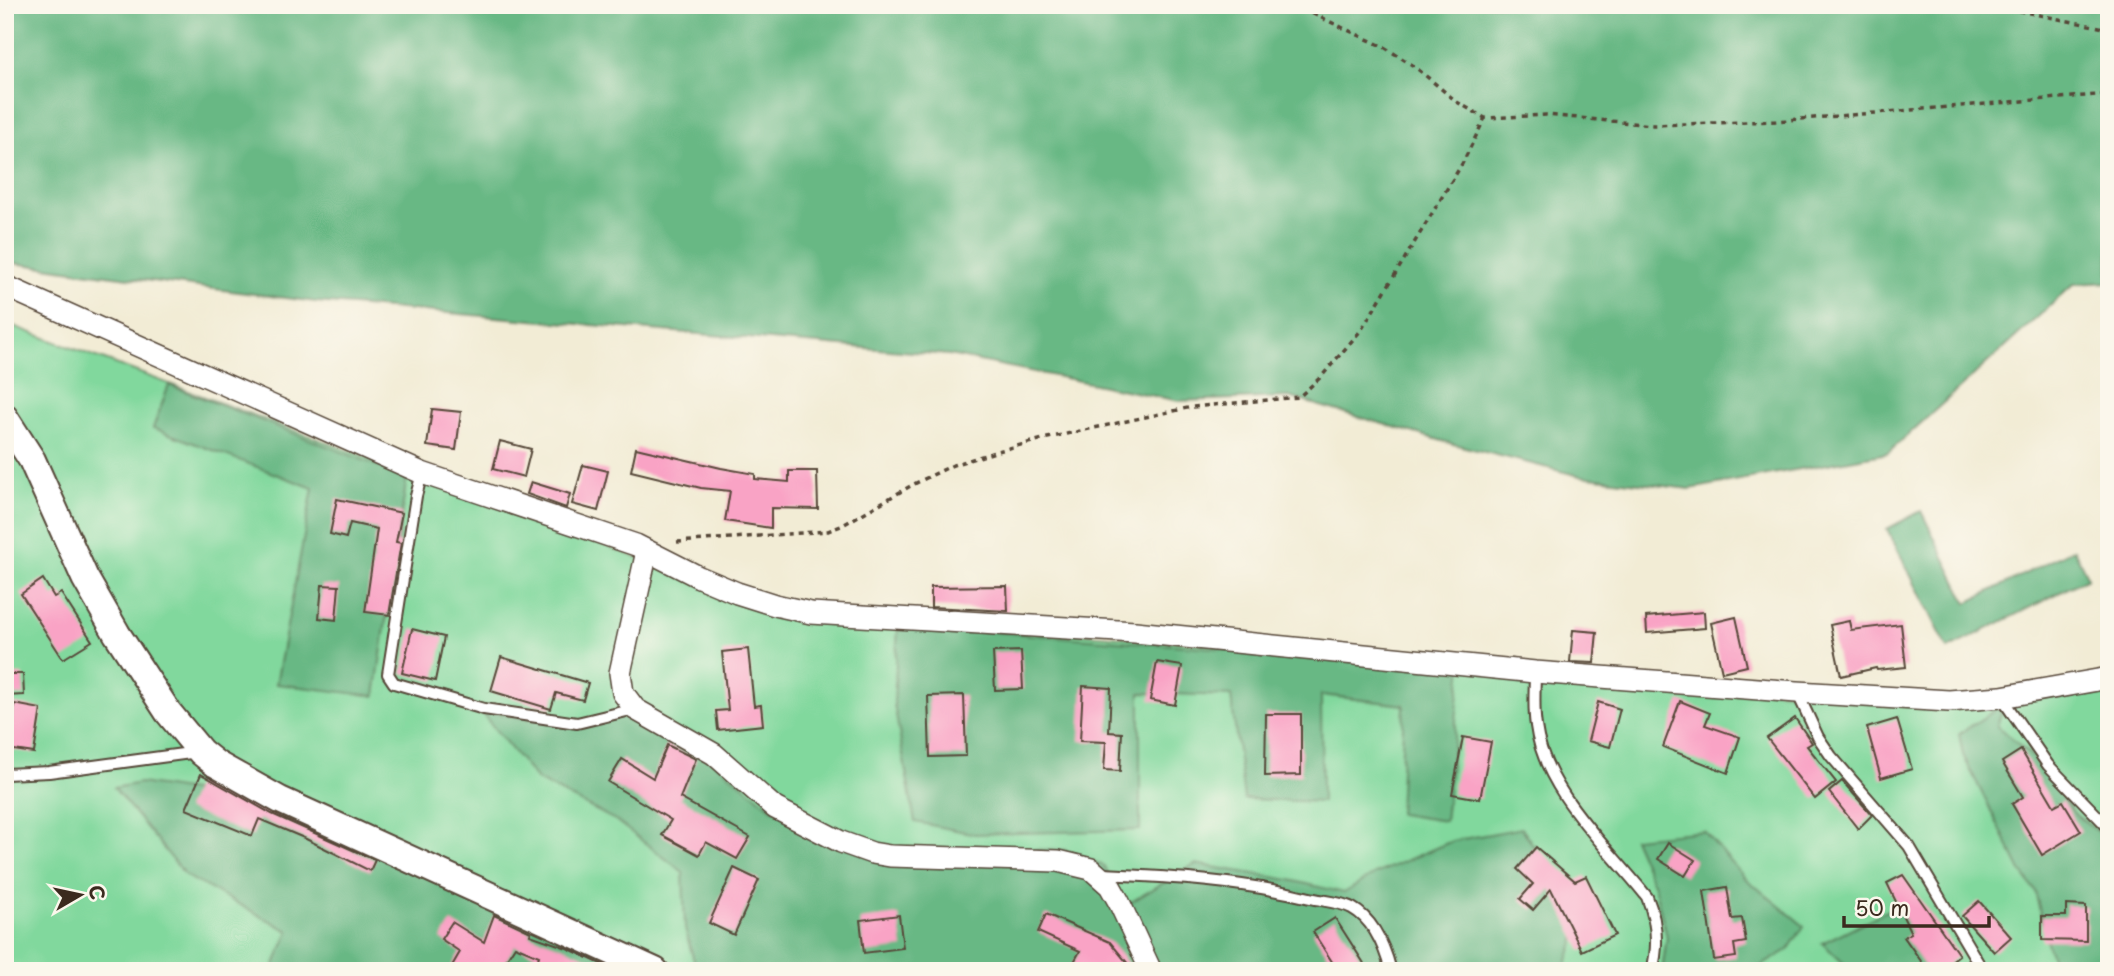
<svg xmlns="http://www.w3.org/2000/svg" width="2114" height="976" viewBox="0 0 2114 976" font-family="'Playpen Sans',sans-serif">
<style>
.green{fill:#81d89d;stroke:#5e815e;stroke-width:2}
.forest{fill:#68b884;stroke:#527151;stroke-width:2}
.building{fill:#f9a3c5}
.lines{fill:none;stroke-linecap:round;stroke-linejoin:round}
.service-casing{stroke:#564739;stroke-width:14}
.minor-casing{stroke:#564739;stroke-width:24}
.tertiary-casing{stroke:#564739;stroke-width:30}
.path{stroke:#564739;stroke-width:3.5;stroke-dasharray:5 5;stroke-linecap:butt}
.service{stroke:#fff;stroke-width:10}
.minor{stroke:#fff;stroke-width:21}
.tertiary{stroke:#fff;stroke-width:26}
</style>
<rect width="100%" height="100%" fill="#fbf7ec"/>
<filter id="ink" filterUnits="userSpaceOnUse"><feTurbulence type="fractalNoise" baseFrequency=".0143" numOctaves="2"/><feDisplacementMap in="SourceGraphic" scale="14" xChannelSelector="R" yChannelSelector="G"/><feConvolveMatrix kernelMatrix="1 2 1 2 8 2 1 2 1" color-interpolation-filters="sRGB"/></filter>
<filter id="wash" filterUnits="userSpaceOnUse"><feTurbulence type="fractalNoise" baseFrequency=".00686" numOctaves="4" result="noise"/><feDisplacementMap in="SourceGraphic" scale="28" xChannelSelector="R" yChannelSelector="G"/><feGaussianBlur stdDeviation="1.57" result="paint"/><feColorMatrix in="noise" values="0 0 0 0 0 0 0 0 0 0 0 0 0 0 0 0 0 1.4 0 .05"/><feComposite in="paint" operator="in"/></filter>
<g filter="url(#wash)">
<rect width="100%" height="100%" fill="#f2ecd5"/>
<path class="green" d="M 5,323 L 644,560 L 764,611 L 962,624 L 1951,705 L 2109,682 L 2109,971 L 5,971 Z"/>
<g class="forest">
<path d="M 5,5 L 2109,5 L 2109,282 L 2074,284 L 1888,453 L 1690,489 L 1580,476 L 1453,444 L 1289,397 L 1179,401 L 949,355 L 316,302 L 5,262 Z"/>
<path d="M 169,385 L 407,477 L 375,696 L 276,684 L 313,488 L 153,428 Z"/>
<path d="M 1921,511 L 1967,603 L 2074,549 L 2088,578 L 1948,649 L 1887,529 Z"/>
<path d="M 898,625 L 1462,666 L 1445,821 L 1399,814 L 1404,705 L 1321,695 L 1322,802 L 1244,799 L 1231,696 L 1140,693 L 1140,830 L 975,834 L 915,822 L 894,704 Z"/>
<path d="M 2004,704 L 1997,726 L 2034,758 L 2074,813 L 2109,840 L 2109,971 L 2057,971 L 2048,946 L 2035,891 L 2022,873 L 1963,755 L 1959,734 Z"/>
<path d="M 480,711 L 584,727 L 631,712 L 704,754 L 772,808 L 882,848 L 1066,850 L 1104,866 L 1126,905 L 1195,864 L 1290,880 L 1344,893 L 1375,874 L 1452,841 L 1522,828 L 1582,921 L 1564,971 L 697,971 L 685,929 L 683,872 L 615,820 L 537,780 Z"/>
<path d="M 231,777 L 640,971 L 272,971 L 289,931 L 186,876 L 114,788 L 140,783 L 219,795 Z"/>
<path d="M 1704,831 L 1744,877 L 1804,926 L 1788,950 L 1753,971 L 1662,971 L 1667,937 L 1654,886 L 1633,838 Z"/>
<path d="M 1914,897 L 1948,971 L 1852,971 L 1822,943 Z"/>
</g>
<g id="blocks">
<g class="building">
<path d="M 432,409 L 461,412 L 456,450 L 427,446 Z"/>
<path d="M 500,441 L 531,449 L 524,477 L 493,469 Z"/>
<path d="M 636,448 L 721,468 L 755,474 L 755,479 L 789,482 L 789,471 L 817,471 L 818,509 L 771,508 L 771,528 L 725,521 L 730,491 L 701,488 L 631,471 Z"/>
<path d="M 583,465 L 608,471 L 598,511 L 572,504 Z"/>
<path d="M 531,482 L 570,494 L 566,508 L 527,494 Z"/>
<path d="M 337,499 L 402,513 L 396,542 L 401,543 L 389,615 L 365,612 L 377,529 L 350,523 L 346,538 L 330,534 Z"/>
<path d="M 43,579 L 54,597 L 61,593 L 92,641 L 63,659 L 21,594 Z"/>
<path d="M 322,585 L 339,586 L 336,620 L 319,618 Z"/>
<path d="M 1007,586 L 1008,611 L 931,607 L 931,587 Z"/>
<path d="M 1704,612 L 1705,628 L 1647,633 L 1646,617 Z"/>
<path d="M 1736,617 L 1747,666 L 1722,672 L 1711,623 Z"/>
<path d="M 1849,621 L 1851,630 L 1901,624 L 1906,667 L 1877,670 L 1876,668 L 1841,676 L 1830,625 Z"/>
<path d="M 412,629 L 444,637 L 435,681 L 402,673 Z"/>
<path d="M 1573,630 L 1597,632 L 1594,663 L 1570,662 Z"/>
<path d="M 748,649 L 754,706 L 761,705 L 763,725 L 718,730 L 716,711 L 728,710 L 722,652 Z"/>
<path d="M 1021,651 L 1023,689 L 995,690 L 993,652 Z"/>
<path d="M 501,657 L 588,683 L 583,700 L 556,693 L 551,709 L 491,691 Z"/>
<path d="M 1157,662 L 1182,666 L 1175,705 L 1150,700 Z"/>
<path d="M 5,674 L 23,674 L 24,695 L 5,696 Z"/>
<path d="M 1083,686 L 1111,688 L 1109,732 L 1122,733 L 1120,771 L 1104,770 L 1106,742 L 1080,741 Z"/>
<path d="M 964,695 L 966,756 L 930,757 L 928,696 Z"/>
<path d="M 1680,701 L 1710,713 L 1705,725 L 1740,737 L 1728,773 L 1663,747 Z"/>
<path d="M 1598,702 L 1620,709 L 1610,747 L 1588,741 Z"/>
<path d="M 14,704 L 41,709 L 34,753 L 7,749 Z"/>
<path d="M 1266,714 L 1301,714 L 1301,775 L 1265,776 Z"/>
<path d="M 1795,718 L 1812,743 L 1807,746 L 1836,782 L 1815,799 L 1767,738 Z"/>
<path d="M 1897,719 L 1912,769 L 1881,778 L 1867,728 Z"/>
<path d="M 1463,737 L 1491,742 L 1480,799 L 1452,794 Z"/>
<path d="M 667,745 L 696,759 L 680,798 L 750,837 L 737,859 L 706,842 L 699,855 L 662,835 L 671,820 L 608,782 L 622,759 L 653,778 Z"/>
<path d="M 2021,750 L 2054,806 L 2063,801 L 2081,831 L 2042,855 L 2012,804 L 2023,797 L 2002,762 Z"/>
<path d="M 201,774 L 272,814 L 375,860 L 370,871 L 304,838 L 259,819 L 252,836 L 186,809 Z"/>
<path d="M 1842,781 L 1872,815 L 1858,829 L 1829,792 Z"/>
<path d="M 1668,843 L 1695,860 L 1685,876 L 1658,859 Z"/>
<path d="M 1536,847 L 1575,881 L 1586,876 L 1615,935 L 1582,951 L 1551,889 L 1533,910 L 1520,899 L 1533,884 L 1517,869 Z"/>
<path d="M 734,868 L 759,880 L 734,935 L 709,923 Z"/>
<path d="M 1903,875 L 1959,955 L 1949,963 L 1954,971 L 1928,971 L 1904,937 L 1911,933 L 1887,883 Z"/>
<path d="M 1727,887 L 1732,919 L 1742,918 L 1746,942 L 1734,944 L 1736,957 L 1714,960 L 1704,891 Z"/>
<path d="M 1979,901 L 2011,937 L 1994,952 L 1962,916 Z"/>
<path d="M 2066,905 L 2086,906 L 2086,941 L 2042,940 L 2042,916 L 2066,916 Z"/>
<path d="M 1046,914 L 1110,942 L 1134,971 L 1069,971 L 1080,951 L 1038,932 Z"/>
<path d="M 494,915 L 531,932 L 530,935 L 567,948 L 616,971 L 534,971 L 539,956 L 515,946 L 499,971 L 449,971 L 460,952 L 441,939 L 452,922 L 484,942 Z"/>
<path d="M 899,915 L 903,948 L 864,953 L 860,920 Z"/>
<path d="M 1335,918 L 1365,965 L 1355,971 L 1338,971 L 1313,932 Z"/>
</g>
</g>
</g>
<g filter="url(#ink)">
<use href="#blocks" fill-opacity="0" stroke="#564739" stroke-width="2"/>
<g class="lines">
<defs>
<g id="service">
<path d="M 422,473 L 416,496 L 388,674 L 394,683 L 484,709 L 577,723 L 635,709"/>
<path d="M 1535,672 C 1535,689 1533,708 1536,726 C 1544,791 1608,847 1647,897 C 1657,921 1659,945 1652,971"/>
<path d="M 1797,692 L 1818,737 L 1831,756 L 1909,846 L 1983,971"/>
<path d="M 2001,697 L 2048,765 L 2109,828"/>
<path d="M 5,774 L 49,772 L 198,752"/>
<path d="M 1102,874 C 1172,877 1242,881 1310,898 C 1323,901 1341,902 1352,908 C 1374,920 1385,948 1391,971"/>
</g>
<g id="minor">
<path d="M 5,286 L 422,473 L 636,545 L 699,577 L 737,593 L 775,605 L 811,613 L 1135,632 L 1535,672 L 1797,692 L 1949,701 L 2001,697 L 2109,678"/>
<path d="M 647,551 L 620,673 L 623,693 L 635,709 L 714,754 L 775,808 L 841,842 L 872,853 L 890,856 L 1058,861 L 1091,869 L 1110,886 L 1119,902 L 1151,971"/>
</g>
<path id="tertiary" d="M 5,418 L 32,460 L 85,578 L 117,634 L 168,712 L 201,752 L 216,764 L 280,800 L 655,971"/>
</defs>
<use href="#service" class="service-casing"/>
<use href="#minor" class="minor-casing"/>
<use href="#tertiary" class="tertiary-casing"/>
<g class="path">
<path d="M 1294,5 L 1384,47 L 1414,66 L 1457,102 L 1485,118 L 1546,115 L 1653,125 L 1776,121 L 2109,94"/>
<path d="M 1989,5 L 2109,29"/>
<path d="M 677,542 L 828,531 L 841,526 L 914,484 L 953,465 L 998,451 L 1043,439 L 1192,407 L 1299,397 L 1322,376 L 1362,329 L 1462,164 L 1485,118"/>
</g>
<use href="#service" class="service"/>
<use href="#minor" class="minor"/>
<use href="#tertiary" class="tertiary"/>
</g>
</g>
<rect width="2114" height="976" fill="none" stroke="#fbf7ec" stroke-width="28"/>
<g transform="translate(80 895) rotate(81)" stroke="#fbf7ec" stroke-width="5" paint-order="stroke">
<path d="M0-5L12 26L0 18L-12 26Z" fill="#3b2a1e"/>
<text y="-10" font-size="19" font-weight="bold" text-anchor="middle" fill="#3b2a1e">С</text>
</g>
<path d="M1844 916v10h145v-10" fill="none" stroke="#3b2a1e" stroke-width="3.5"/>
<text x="1855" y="916" font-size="21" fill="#3b2a1e" stroke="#fbf7ec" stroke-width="5" paint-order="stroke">50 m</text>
</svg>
